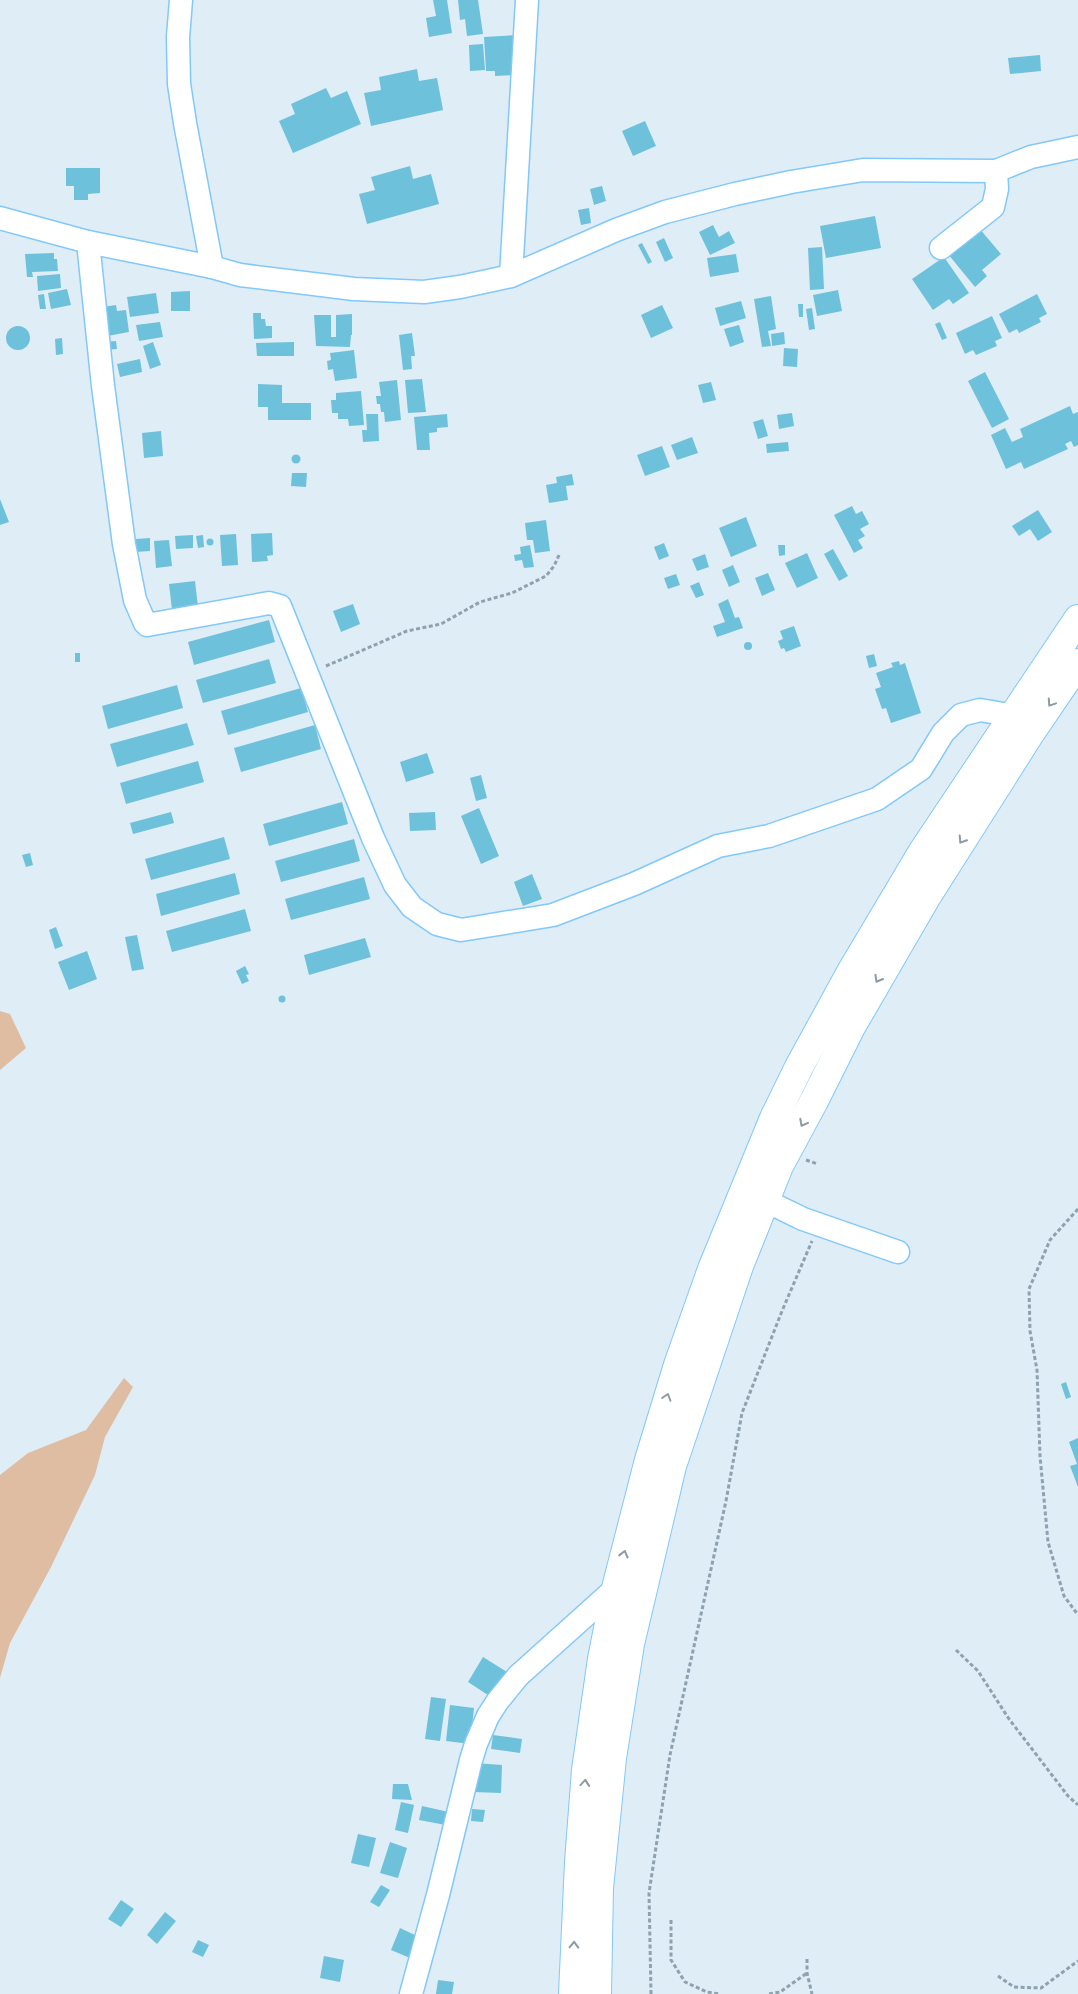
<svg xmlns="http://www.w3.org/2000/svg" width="1078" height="1994" viewBox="0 0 1078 1994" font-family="Cabin,sans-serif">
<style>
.green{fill:#dfbda2}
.building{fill:#6ec1db}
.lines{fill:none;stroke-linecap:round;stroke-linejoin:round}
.minor-casing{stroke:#81c8fb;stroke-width:25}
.highway-casing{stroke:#81c8fb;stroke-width:30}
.path{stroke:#8da1ae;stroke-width:3;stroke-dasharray:4 2.5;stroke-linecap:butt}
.minor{stroke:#fff;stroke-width:22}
.highway{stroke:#fff;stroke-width:28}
.oneway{stroke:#8d9ba3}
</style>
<rect width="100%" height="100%" fill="#dfedf7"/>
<g class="green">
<path d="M 0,1011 L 10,1014 L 26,1048 L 0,1070 Z"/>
<path d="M 124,1378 L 133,1387 L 105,1437 L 95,1475 L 51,1567 L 10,1643 L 0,1678 L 0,1475 L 28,1453 L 86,1430 Z"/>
</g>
<g class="building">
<path d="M 433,0 L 447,0 L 452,33 L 429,37 L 426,18 L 436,16 Z"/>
<path d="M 458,0 L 478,0 L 483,34 L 467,36 L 465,19 L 460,20 Z"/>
<path d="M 518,35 L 513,75 L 495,76 L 495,71 L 486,71 L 484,37 Z"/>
<path d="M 483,44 L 485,70 L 470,71 L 469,45 Z"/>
<path d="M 1040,55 L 1041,71 L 1010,74 L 1008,58 Z"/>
<path d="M 417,69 L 419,81 L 437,78 L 443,110 L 371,126 L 364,93 L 381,90 L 379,77 Z"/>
<path d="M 326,88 L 331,98 L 347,91 L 361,124 L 293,153 L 279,121 L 295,114 L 291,104 Z"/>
<path d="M 645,121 L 656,146 L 633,156 L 622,131 Z"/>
<path d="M 410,166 L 413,179 L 431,174 L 439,204 L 367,224 L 359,194 L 375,190 L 371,177 Z"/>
<path d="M 66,168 L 100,168 L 100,193 L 88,194 L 88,200 L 74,200 L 74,186 L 66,186 Z"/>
<path d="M 602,186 L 606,201 L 594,205 L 590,189 Z"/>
<path d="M 589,208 L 591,223 L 581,225 L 578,210 Z"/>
<path d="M 875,216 L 881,248 L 826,258 L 820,226 Z"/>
<path d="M 713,225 L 719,237 L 729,231 L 735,243 L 710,255 L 699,232 Z"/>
<path d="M 979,228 L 1001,254 L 982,270 L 987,276 L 975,287 L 948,254 Z"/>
<path d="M 664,238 L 673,258 L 665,262 L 656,242 Z"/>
<path d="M 642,243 L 652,262 L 648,264 L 638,245 Z"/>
<path d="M 822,247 L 824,289 L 810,290 L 808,248 Z"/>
<path d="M 54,253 L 54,259 L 57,259 L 58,271 L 32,272 L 33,277 L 27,277 L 25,254 Z"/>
<path d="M 736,254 L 739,272 L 710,277 L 707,258 Z"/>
<path d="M 944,257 L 969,293 L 953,304 L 949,299 L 933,310 L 912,279 Z"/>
<path d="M 60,274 L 61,288 L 38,291 L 37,276 Z"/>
<path d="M 67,289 L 71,305 L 51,309 L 48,293 Z"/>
<path d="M 838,290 L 842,311 L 817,316 L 813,295 Z"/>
<path d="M 190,291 L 190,311 L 171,311 L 171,292 Z"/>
<path d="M 156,293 L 159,313 L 130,317 L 127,297 Z"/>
<path d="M 44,294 L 46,309 L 40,309 L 38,295 Z"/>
<path d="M 1037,294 L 1047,314 L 1039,318 L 1041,322 L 1019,333 L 1017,329 L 1009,333 L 999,314 Z"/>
<path d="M 771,296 L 776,329 L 768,331 L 771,346 L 762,347 L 754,299 Z"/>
<path d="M 741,301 L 746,318 L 720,326 L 715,308 Z"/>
<path d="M 798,304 L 803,304 L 803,317 L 799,317 Z"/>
<path d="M 116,305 L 117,311 L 126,310 L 129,332 L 102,337 L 102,307 Z"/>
<path d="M 662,305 L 673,328 L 651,338 L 641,315 Z"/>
<path d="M 812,308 L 815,329 L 809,330 L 806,309 Z"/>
<path d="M 253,313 L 261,313 L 261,319 L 265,319 L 266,326 L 272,326 L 272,338 L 254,339 Z"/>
<path d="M 352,314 L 352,335 L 351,335 L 350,347 L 316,346 L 314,315 L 331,315 L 331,337 L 336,337 L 336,315 Z"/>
<path d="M 992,316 L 1002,338 L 995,341 L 997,346 L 976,355 L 973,350 L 965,354 L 956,333 Z"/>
<path d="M 160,322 L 163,337 L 139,341 L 136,325 Z"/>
<path d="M 940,322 L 947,338 L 942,340 L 935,324 Z"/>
<path d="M 739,325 L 744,342 L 730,347 L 724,329 Z"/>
<circle cx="18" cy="338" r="12"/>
<path d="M 784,332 L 785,344 L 772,346 L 771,334 Z"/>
<path d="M 412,333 L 415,356 L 411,356 L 412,369 L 403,370 L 399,335 Z"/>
<path d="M 62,338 L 63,354 L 56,355 L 55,339 Z"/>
<path d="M 116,341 L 117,349 L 104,350 L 104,342 Z"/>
<path d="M 153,342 L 161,365 L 150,369 L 143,346 Z"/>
<path d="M 294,342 L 294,356 L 257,356 L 256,343 Z"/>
<path d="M 784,348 L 798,349 L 797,367 L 783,366 Z"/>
<path d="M 354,350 L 357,378 L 335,381 L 333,369 L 328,370 L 327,361 L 331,360 L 330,353 Z"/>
<path d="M 140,359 L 142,372 L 120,377 L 117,364 Z"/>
<path d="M 985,372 L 1009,419 L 992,428 L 968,381 Z"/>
<path d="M 422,379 L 426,412 L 408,413 L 405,380 Z"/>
<path d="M 397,380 L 401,420 L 385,422 L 384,412 L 381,412 L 380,404 L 377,404 L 376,396 L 381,396 L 379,382 Z"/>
<path d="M 711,382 L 716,400 L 703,403 L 698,385 Z"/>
<path d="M 258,384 L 282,385 L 282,403 L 311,403 L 311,420 L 268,420 L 268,407 L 258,407 Z"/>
<path d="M 361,391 L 364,425 L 349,426 L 348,419 L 338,419 L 338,413 L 332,413 L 331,400 L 336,400 L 336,393 Z"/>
<path d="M 1070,406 L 1073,414 L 1078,412 L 1078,445 L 1074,447 L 1071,441 L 1065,444 L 1068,449 L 1024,469 L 1021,462 L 1006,469 L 991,435 L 1005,428 L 1012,442 L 1023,437 L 1020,429 Z"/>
<path d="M 792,413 L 794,426 L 779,429 L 777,415 Z"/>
<path d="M 366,414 L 378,414 L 379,441 L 363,442 L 362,430 L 367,430 Z"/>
<path d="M 447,414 L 448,427 L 437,428 L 437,432 L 429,433 L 430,450 L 417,450 L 414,417 Z"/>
<path d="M 763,419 L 768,436 L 758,439 L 753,422 Z"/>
<path d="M 161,431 L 163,456 L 144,458 L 142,433 Z"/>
<path d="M 692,437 L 698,453 L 677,460 L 671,445 Z"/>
<path d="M 788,442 L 789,451 L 767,453 L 766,444 Z"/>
<path d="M 662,446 L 670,467 L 645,476 L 637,455 Z"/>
<circle cx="296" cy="459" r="4.5"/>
<path d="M 292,473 L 307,473 L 306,487 L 291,486 Z"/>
<path d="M 572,474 L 574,485 L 566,486 L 568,500 L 549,503 L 546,485 L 557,483 L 556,477 Z"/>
<path d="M 0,499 L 9,522 L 0,525 Z"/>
<path d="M 852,506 L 856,514 L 862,511 L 869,524 L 860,529 L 865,536 L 858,540 L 863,548 L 854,553 L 834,515 Z"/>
<path d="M 1038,510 L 1052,532 L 1038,541 L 1030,529 L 1019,536 L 1012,526 Z"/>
<path d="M 746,517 L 757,546 L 731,557 L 719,528 Z"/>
<path d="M 546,520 L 550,551 L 535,553 L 533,540 L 527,540 L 525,523 Z"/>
<path d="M 272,533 L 273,555 L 267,556 L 268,561 L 252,562 L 251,534 Z"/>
<path d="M 236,534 L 238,565 L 222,566 L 220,535 Z"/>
<path d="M 193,535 L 193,548 L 176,549 L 175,536 Z"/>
<path d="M 203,535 L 204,547 L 198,548 L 196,536 Z"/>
<path d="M 150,538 L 150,551 L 136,552 L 136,539 Z"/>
<circle cx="210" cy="542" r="3.5"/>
<path d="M 169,540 L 172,566 L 156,568 L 154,541 Z"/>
<path d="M 664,543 L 669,556 L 659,560 L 654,547 Z"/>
<path d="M 530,545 L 534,567 L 524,568 L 522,560 L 515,561 L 514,555 L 521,554 L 520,547 Z"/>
<path d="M 778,545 L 785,545 L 785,555 L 779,556 Z"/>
<path d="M 833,549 L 848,576 L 839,581 L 824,554 Z"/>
<path d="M 807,553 L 818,578 L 797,588 L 785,563 Z"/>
<path d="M 705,554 L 709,567 L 697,571 L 692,559 Z"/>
<path d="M 733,565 L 740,582 L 729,587 L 722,570 Z"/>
<path d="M 768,573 L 775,590 L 762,596 L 755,578 Z"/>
<path d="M 676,574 L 680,585 L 668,589 L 664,578 Z"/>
<path d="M 195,581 L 198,607 L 172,610 L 169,584 Z"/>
<path d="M 699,582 L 704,595 L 696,598 L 690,586 Z"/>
<path d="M 728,599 L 735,618 L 739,617 L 743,628 L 717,637 L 713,626 L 725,622 L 718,604 Z"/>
<path d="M 353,604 L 360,624 L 341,632 L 333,611 Z"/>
<path d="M 269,620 L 275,642 L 194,665 L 188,642 Z"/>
<path d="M 794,626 L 801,646 L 786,652 L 784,648 L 781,649 L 778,641 L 783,639 L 780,631 Z"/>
<circle cx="748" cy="646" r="4"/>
<rect x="75" y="653" width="5" height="9"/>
<path d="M 874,654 L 877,666 L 869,668 L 866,656 Z"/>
<path d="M 269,659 L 276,683 L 203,703 L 196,680 Z"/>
<path d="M 899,661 L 900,665 L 905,663 L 921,713 L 891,723 L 886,708 L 882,709 L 875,689 L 881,687 L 876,673 L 893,667 L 891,663 Z"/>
<path d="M 177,685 L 183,708 L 108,729 L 102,706 Z"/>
<path d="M 301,688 L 308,712 L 228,735 L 221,711 Z"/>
<path d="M 187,723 L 194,745 L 117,767 L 110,744 Z"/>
<path d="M 315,725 L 321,749 L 241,772 L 234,748 Z"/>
<path d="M 427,753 L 434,773 L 406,782 L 400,762 Z"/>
<path d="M 198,761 L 204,782 L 126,804 L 120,783 Z"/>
<path d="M 481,775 L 487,798 L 476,801 L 470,778 Z"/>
<path d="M 342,802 L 348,824 L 269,846 L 263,824 Z"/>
<path d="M 479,808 L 499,856 L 481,864 L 461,816 Z"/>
<path d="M 171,812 L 174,823 L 133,834 L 130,823 Z"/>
<path d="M 435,812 L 436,830 L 410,831 L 409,813 Z"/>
<path d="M 224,837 L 230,859 L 151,880 L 145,859 Z"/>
<path d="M 354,839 L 360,861 L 281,882 L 275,861 Z"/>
<path d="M 30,853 L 33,865 L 26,867 L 22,855 Z"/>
<path d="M 235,873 L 240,894 L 161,916 L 156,894 Z"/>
<path d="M 532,874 L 542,899 L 523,906 L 514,882 Z"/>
<path d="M 364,877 L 370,899 L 291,920 L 285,899 Z"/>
<path d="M 245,909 L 251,931 L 172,952 L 166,931 Z"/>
<path d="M 56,927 L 63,946 L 55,949 L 49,930 Z"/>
<path d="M 137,935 L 144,969 L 132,971 L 125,937 Z"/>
<path d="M 365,938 L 371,957 L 309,975 L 304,955 Z"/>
<path d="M 87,951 L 97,979 L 69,990 L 58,962 Z"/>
<path d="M 245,966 L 249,974 L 246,975 L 249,981 L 242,984 L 236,971 Z"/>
<circle cx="282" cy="999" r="3.5"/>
<path d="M 1066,1382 L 1071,1397 L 1066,1399 L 1061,1384 Z"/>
<path d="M 1078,1438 L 1078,1487 L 1070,1466 L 1077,1464 L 1069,1442 Z"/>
<path d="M 483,1657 L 507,1672 L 491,1697 L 468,1682 Z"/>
<path d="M 431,1697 L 446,1699 L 440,1741 L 425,1739 Z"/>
<path d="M 450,1705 L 474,1708 L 470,1744 L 446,1741 Z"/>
<path d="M 493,1735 L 522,1739 L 520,1753 L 491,1749 Z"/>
<path d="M 475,1763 L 502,1765 L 501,1793 L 473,1792 Z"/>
<path d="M 393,1784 L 408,1784 L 412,1800 L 392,1799 Z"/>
<path d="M 401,1802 L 414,1805 L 408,1833 L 395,1830 Z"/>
<path d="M 422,1806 L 453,1813 L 451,1826 L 419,1820 Z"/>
<path d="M 472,1809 L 485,1810 L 483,1822 L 471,1821 Z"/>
<path d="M 358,1834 L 376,1838 L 369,1867 L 351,1863 Z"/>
<path d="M 390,1842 L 407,1848 L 398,1878 L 380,1873 Z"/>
<path d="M 381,1885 L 390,1890 L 379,1907 L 370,1902 Z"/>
<path d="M 121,1900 L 134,1909 L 121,1927 L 108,1919 Z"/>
<path d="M 165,1912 L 176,1921 L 157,1944 L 147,1935 Z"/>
<path d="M 400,1928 L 419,1937 L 410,1958 L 391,1950 Z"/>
<path d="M 198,1940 L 209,1945 L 203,1957 L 192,1952 Z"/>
<path d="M 324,1956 L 344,1960 L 340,1982 L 320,1978 Z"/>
<path d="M 438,1980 L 454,1982 L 452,1994 L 436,1994 Z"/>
</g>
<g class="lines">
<defs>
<g id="minor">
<path d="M 181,0 L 178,37 L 179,84 L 185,123 L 212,267"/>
<path d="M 0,218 L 88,242 L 212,267 L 240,275 L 354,289 L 424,292 L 460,287 L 511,276 L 616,230 L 665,212 L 735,194 L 791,182 L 863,170 L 996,171 L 1031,157 L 1078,147"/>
<path d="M 88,242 L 103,386 L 124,544 L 135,600 L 145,623 L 147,625 L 269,603 L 280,606 L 373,838 L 395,885 L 412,907 L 437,924 L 461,930 L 553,915 L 634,884 L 718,846 L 769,836 L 877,799 L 921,769 L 943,733 L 961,715 L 980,710 L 1015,716"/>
<path d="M 941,248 L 993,207 L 997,189 L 996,171"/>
<path d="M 511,276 L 527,0"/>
<path d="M 766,1201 L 803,1219 L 898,1252"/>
<path d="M 411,1994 L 438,1895 L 471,1760 L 476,1744 L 488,1716 L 497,1702 L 518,1676 L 616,1588"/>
</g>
<g id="highway">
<path d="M 573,1994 L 579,1862 L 586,1770 L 602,1659 L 616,1588 L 649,1460 L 678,1365 L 712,1269 L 774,1118 L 799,1067 L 851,972 L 923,851 L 1078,619"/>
<path d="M 597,1994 L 599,1888 L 612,1758 L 630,1644 L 672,1466 L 739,1266 L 779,1166 L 814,1101 L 851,1027 L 927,896 L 1031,732 L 1078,663"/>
</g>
</defs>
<use href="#minor" class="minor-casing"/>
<use href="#highway" class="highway-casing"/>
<g class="path">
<path d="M 326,666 L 407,631 L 441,624 L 480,602 L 512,593 L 546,576 L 554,566 L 559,555"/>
<path d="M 806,1160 L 818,1164"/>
<path d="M 1078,1209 L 1050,1240 L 1029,1289 L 1030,1331 L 1037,1370 L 1040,1456 L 1048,1542 L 1064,1596 L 1078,1615"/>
<path d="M 956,1650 L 978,1671 L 1009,1719 L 1068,1796 L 1078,1805"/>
<path d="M 671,1920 L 671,1960 L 685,1982 L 707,1992 L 719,1994"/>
<path d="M 807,1959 L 807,1973 L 812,1994"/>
<path d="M 998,1976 L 1014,1987 L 1041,1988 L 1078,1961"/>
<path d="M 651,1994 L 649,1893 L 670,1755 L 726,1501 L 742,1413 L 782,1311 L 812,1241"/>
<path d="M 769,1994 L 780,1992 L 807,1973"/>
</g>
<use href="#minor" class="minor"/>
<use href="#highway" class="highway"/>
</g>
<defs><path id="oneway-chevron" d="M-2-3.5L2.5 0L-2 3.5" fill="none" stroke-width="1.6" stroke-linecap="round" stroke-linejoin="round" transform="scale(1.25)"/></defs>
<g class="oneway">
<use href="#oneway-chevron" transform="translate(1051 703) rotate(124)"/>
<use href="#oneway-chevron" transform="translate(962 840) rotate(123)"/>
<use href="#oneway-chevron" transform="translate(878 979) rotate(120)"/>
<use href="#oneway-chevron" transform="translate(803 1123) rotate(118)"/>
<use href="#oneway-chevron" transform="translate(667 1397) rotate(-72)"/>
<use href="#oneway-chevron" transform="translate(624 1554) rotate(-76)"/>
<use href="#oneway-chevron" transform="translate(585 1783) rotate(-85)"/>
<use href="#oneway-chevron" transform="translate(574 1945) rotate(-88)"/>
</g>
</svg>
